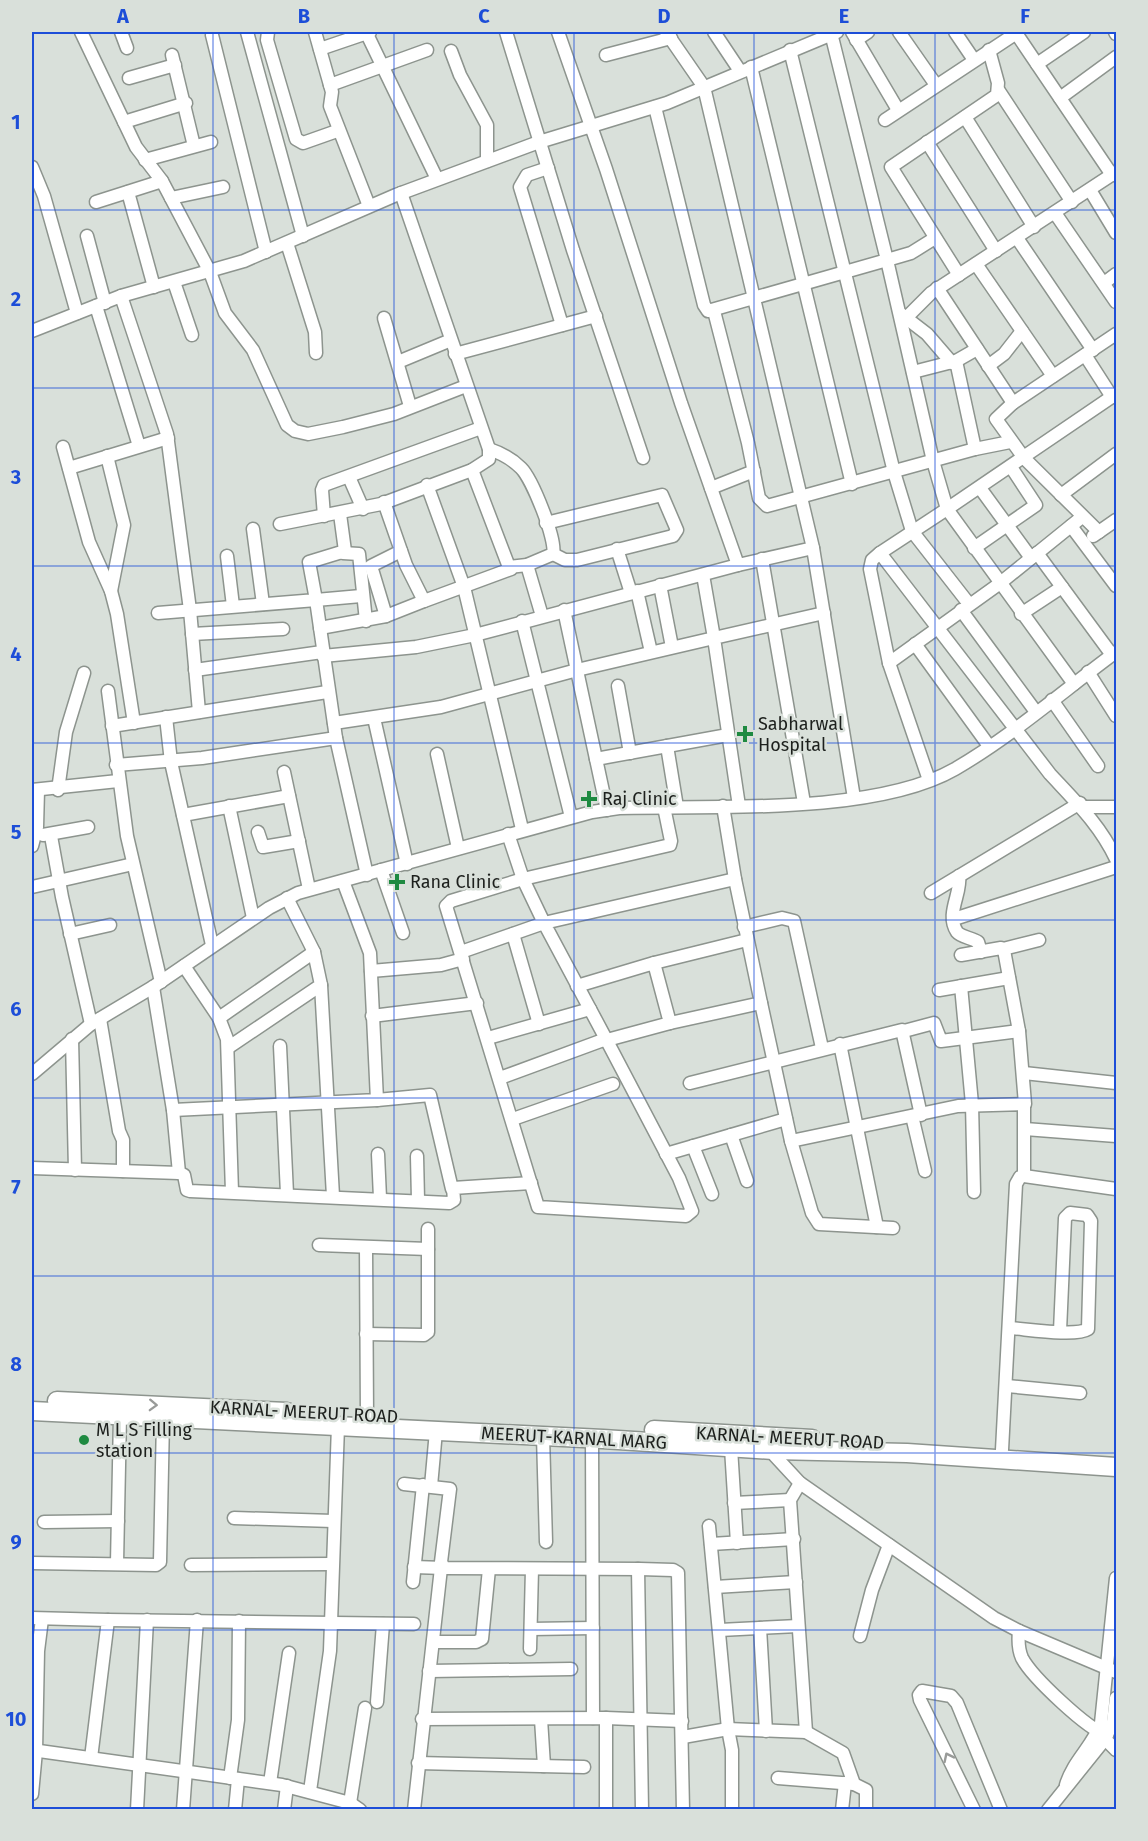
<svg xmlns="http://www.w3.org/2000/svg" width="1148" height="1841" viewBox="0 0 1148 1841" font-family="'Fira Sans',sans-serif">
<style>
.lines{fill:none;stroke-linecap:round;stroke-linejoin:round}
.minor-casing{stroke:#8d948e;stroke-width:15}
.highway-casing{stroke:#8d948e;stroke-width:21}
.minor{stroke:#fff;stroke-width:12}
.highway{stroke:#fff;stroke-width:18}
.oneway{stroke:#999b99}
.grid{fill:none;stroke:#1d4ed8;stroke-width:1.5;stroke-opacity:0.55}
.poi-dot{fill:#1e8a41;stroke:#d9e0da;stroke-width:2}
.labels{text-anchor:middle;stroke-width:5;stroke-linejoin:round;paint-order:stroke}
.poi-label{font-size:18px;fill:#1d201d;stroke:#d9e0da;text-anchor:start}
.street-label{font-size:18px;fill:#1d201d;stroke:#d9e0da}
.neatline{fill:none;stroke:#1d4ed8;stroke-width:2}
.grid-label{font-size:20px;text-anchor:middle;font-weight:bold;fill:#1d4ed8}
</style>
<rect width="100%" height="100%" fill="#d9e0da"/>
<g class="lines">
<defs>
<g id="minor">
<path d="M 81,32 L 136,147 L 162,181 L 210,272 L 225,313 L 253,350 L 287,425 L 295,431 L 308,434 L 343,427 L 394,414 L 466,386"/>
<path d="M 121,32 L 127,48"/>
<path d="M 247,32 L 303,236"/>
<path d="M 268,32 L 267,40 L 296,139 L 303,143 L 337,131"/>
<path d="M 315,32 L 332,92 L 330,106 L 369,206"/>
<path d="M 366,32 L 437,179"/>
<path d="M 506,32 L 573,250 L 643,458"/>
<path d="M 666,32 L 704,87 L 813,548 L 738,565"/>
<path d="M 714,32 L 740,71"/>
<path d="M 852,32 L 898,110"/>
<path d="M 899,32 L 936,85"/>
<path d="M 955,32 L 974,60"/>
<path d="M 1115,32 L 1116,34"/>
<path d="M 1016,33 L 1112,175"/>
<path d="M 212,35 L 266,252"/>
<path d="M 856,40 L 868,32"/>
<path d="M 320,49 L 370,32"/>
<path d="M 790,50 L 894,472 L 912,531 L 969,604"/>
<path d="M 451,51 L 460,75 L 487,125 L 487,161"/>
<path d="M 172,55 L 194,146"/>
<path d="M 606,55 L 671,38"/>
<path d="M 1037,64 L 1084,32"/>
<path d="M 751,67 L 852,484"/>
<path d="M 129,78 L 175,65"/>
<path d="M 330,85 L 427,50"/>
<path d="M 999,91 L 1072,202"/>
<path d="M 1060,98 L 1116,57"/>
<path d="M 655,107 L 704,305 L 708,311 L 887,260 L 831,33"/>
<path d="M 965,117 L 1034,227"/>
<path d="M 885,120 L 1018,32"/>
<path d="M 124,122 L 186,103"/>
<path d="M 927,142 L 996,251"/>
<path d="M 145,160 L 211,142"/>
<path d="M 32,167 L 44,196 L 77,313"/>
<path d="M 548,168 L 527,175 L 520,187 L 562,325"/>
<path d="M 1090,190 L 1116,233"/>
<path d="M 128,192 L 154,287"/>
<path d="M 171,198 L 223,187"/>
<path d="M 96,202 L 162,181"/>
<path d="M 1055,213 L 1116,302"/>
<path d="M 87,236 L 105,303"/>
<path d="M 1017,238 L 1093,350"/>
<path d="M 287,243 L 315,332 L 316,353"/>
<path d="M 976,264 L 1053,376"/>
<path d="M 959,275 L 891,167 L 997,95 L 998,83 L 989,50"/>
<path d="M 174,282 L 192,335"/>
<path d="M 1104,283 L 1116,274"/>
<path d="M 937,288 L 1013,403"/>
<path d="M 121,296 L 167,434 L 190,610 L 199,712"/>
<path d="M 96,306 L 139,446"/>
<path d="M 714,311 L 748,443 L 759,498 L 767,506 L 975,449 L 956,361"/>
<path d="M 901,314 L 927,334 L 952,363"/>
<path d="M 907,317 L 931,293 L 1116,172"/>
<path d="M 384,318 L 410,406"/>
<path d="M 32,331 L 121,296 L 244,261 L 396,195 L 539,142 L 667,103 L 837,32"/>
<path d="M 455,354 L 596,316"/>
<path d="M 1085,355 L 1112,397"/>
<path d="M 398,362 L 451,340"/>
<path d="M 988,366 L 1004,354 L 1022,331"/>
<path d="M 913,372 L 956,361 L 977,349"/>
<path d="M 63,447 L 89,542 L 111,591 L 117,614 L 134,723"/>
<path d="M 975,449 L 1010,442"/>
<path d="M 107,456 L 124,525 L 111,591"/>
<path d="M 69,468 L 168,438"/>
<path d="M 472,470 L 509,567 L 527,565 L 553,554 C 557,540 532,479 521,468 C 512,459 501,453 489,449"/>
<path d="M 349,477 L 363,509"/>
<path d="M 427,485 L 464,587 L 522,829"/>
<path d="M 711,488 L 754,471"/>
<path d="M 980,488 L 1031,558"/>
<path d="M 1061,495 L 1116,454"/>
<path d="M 384,502 L 406,565 L 424,601 L 511,569"/>
<path d="M 324,516 L 322,490 L 324,485 L 481,428"/>
<path d="M 546,523 L 662,495 L 677,530 L 673,536 L 577,560 L 565,560 L 553,554"/>
<path d="M 280,524 L 381,504 L 472,470 L 489,459 L 489,449 L 401,193"/>
<path d="M 1071,526 L 1116,586"/>
<path d="M 253,529 L 263,604"/>
<path d="M 1099,532 L 1024,458 L 996,419 L 1013,403 L 1116,334"/>
<path d="M 1093,536 L 1116,520"/>
<path d="M 813,548 L 854,798"/>
<path d="M 974,548 L 1036,505 L 1011,467"/>
<path d="M 617,549 L 631,593"/>
<path d="M 343,553 L 359,554 L 366,621"/>
<path d="M 880,553 L 1050,774 C 1076,802 1100,825 1116,859"/>
<path d="M 1037,553 L 1112,655"/>
<path d="M 227,556 L 233,606"/>
<path d="M 762,559 L 804,803"/>
<path d="M 527,565 L 542,616"/>
<path d="M 660,585 L 672,647"/>
<path d="M 637,591 L 651,652"/>
<path d="M 361,596 L 316,600 L 336,738 L 367,875"/>
<path d="M 564,610 L 607,810"/>
<path d="M 961,610 L 1036,712"/>
<path d="M 158,613 L 316,600 L 309,562 L 345,551 L 340,514"/>
<path d="M 1021,614 L 1062,587"/>
<path d="M 386,616 L 371,566 L 401,551"/>
<path d="M 522,621 L 571,817"/>
<path d="M 320,628 L 386,616 L 424,601"/>
<path d="M 192,634 L 283,629"/>
<path d="M 915,644 L 989,746"/>
<path d="M 323,656 L 416,647 L 475,635 L 738,565 L 681,403 L 606,169 L 558,32"/>
<path d="M 889,663 L 999,584 L 1082,517"/>
<path d="M 195,670 L 322,652"/>
<path d="M 1088,672 L 1116,716"/>
<path d="M 1074,684 L 947,509 L 1116,394"/>
<path d="M 618,686 L 630,753"/>
<path d="M 108,691 L 127,836 L 161,982"/>
<path d="M 1052,700 L 1098,766"/>
<path d="M 166,717 L 171,762 L 212,945"/>
<path d="M 374,718 L 407,864"/>
<path d="M 334,723 L 441,707 L 577,670 L 714,638 L 703,575"/>
<path d="M 112,726 L 327,692"/>
<path d="M 667,746 L 677,807"/>
<path d="M 437,754 L 458,848"/>
<path d="M 596,759 L 728,735"/>
<path d="M 116,765 L 202,758 L 336,738"/>
<path d="M 284,772 L 309,889"/>
<path d="M 929,780 L 889,663 L 870,569 L 872,560 L 880,553 L 947,509 L 933,461 L 887,260 L 911,253 L 935,238"/>
<path d="M 32,790 L 118,781"/>
<path d="M 58,790 L 66,732 L 84,673"/>
<path d="M 229,806 L 253,918"/>
<path d="M 739,806 L 714,638 L 824,613"/>
<path d="M 1083,807 L 1116,807"/>
<path d="M 183,815 L 289,796"/>
<path d="M 258,832 L 263,847 L 299,841"/>
<path d="M 508,834 L 523,879 L 670,845 L 671,841 L 664,807"/>
<path d="M 43,835 L 88,827"/>
<path d="M 51,836 L 62,897 L 91,1024"/>
<path d="M 32,846 L 37,827 L 38,790"/>
<path d="M 381,870 L 403,933"/>
<path d="M 959,876 C 962,893 945,914 957,932 C 961,937 972,938 978,942 L 981,952"/>
<path d="M 32,887 L 133,864"/>
<path d="M 931,893 L 1080,803"/>
<path d="M 954,919 L 1116,867"/>
<path d="M 744,927 L 782,918 L 794,921 L 822,1048"/>
<path d="M 70,934 L 110,925"/>
<path d="M 513,934 L 539,1024"/>
<path d="M 1003,949 L 1039,940"/>
<path d="M 461,952 L 544,923 L 523,879 L 451,901 L 446,906 L 538,1207 L 686,1216 L 692,1211 L 679,1178 L 606,1039 L 500,1078"/>
<path d="M 961,955 L 1001,948 L 1004,950 L 1019,1031 L 1025,1104"/>
<path d="M 654,963 L 747,940"/>
<path d="M 184,966 L 219,1018 L 227,1039 L 232,1192"/>
<path d="M 371,971 L 441,965 L 463,959"/>
<path d="M 321,985 L 333,1196"/>
<path d="M 577,986 L 654,963 L 670,1023 L 607,1040"/>
<path d="M 961,986 L 972,1104 L 974,1192"/>
<path d="M 153,987 L 173,1110 L 179,1173"/>
<path d="M 939,990 L 1009,978"/>
<path d="M 761,1003 L 791,1141 L 958,1106 L 1024,1104 L 1024,1176 L 1116,1189"/>
<path d="M 372,1016 L 477,1003"/>
<path d="M 219,1018 L 314,952"/>
<path d="M 100,1019 L 119,1131 L 123,1140 L 123,1171"/>
<path d="M 670,1023 L 761,1003 L 735,879 L 723,806"/>
<path d="M 904,1031 L 934,1023 L 941,1041 L 1019,1031"/>
<path d="M 488,1038 L 590,1009"/>
<path d="M 72,1039 L 75,1170"/>
<path d="M 606,1039 L 544,923 L 735,879"/>
<path d="M 840,1044 L 877,1227"/>
<path d="M 280,1046 L 287,1194"/>
<path d="M 229,1047 L 321,985 L 314,952 L 287,898"/>
<path d="M 1024,1073 L 1116,1083"/>
<path d="M 32,1074 L 91,1024 L 153,987 L 269,908 L 298,893 L 592,812 L 619,808 C 711,806 875,815 955,769 C 1012,736 1063,691 1116,652"/>
<path d="M 690,1083 L 902,1030 L 921,1115"/>
<path d="M 377,1100 L 430,1095 L 452,1189"/>
<path d="M 173,1110 L 377,1100 L 370,953 L 343,881"/>
<path d="M 912,1116 L 925,1171"/>
<path d="M 513,1119 L 613,1084"/>
<path d="M 1025,1129 L 1116,1136"/>
<path d="M 731,1135 L 747,1181"/>
<path d="M 791,1141 L 812,1213 L 819,1224 L 893,1228"/>
<path d="M 693,1146 L 712,1194"/>
<path d="M 378,1154 L 380,1198"/>
<path d="M 666,1154 L 786,1119"/>
<path d="M 417,1156 L 418,1200"/>
<path d="M 32,1168 L 179,1173 L 184,1175 L 187,1190 L 190,1191 L 449,1203 L 454,1200 L 453,1188 L 531,1183"/>
<path d="M 319,1245 L 428,1249"/>
<path d="M 366,1248 L 367,1416"/>
<path d="M 1010,1328 C 1026,1329 1076,1337 1088,1329 L 1091,1221 L 1087,1215 L 1070,1213 L 1065,1218 L 1060,1331"/>
<path d="M 366,1334 L 424,1335 L 428,1332 L 428,1229"/>
<path d="M 1007,1386 L 1080,1393"/>
<path d="M 543,1436 L 546,1542"/>
<path d="M 592,1438 L 593,1718"/>
<path d="M 774,1445 L 775,1456 L 800,1483 L 994,1618 L 1019,1631 L 1116,1672"/>
<path d="M 731,1448 L 737,1543"/>
<path d="M 1002,1450 L 1016,1184 L 1020,1177 L 1024,1176"/>
<path d="M 800,1483 L 790,1500 L 806,1732"/>
<path d="M 404,1484 L 450,1489 L 441,1562 L 444,1568 L 640,1569 L 673,1570 L 678,1573 L 683,1810"/>
<path d="M 431,1486 L 436,1431"/>
<path d="M 734,1503 L 790,1500"/>
<path d="M 234,1518 L 333,1521"/>
<path d="M 44,1522 L 118,1521"/>
<path d="M 709,1526 L 728,1729 L 732,1750 L 732,1810"/>
<path d="M 711,1544 L 794,1539"/>
<path d="M 32,1563 L 156,1565 L 160,1562 L 163,1420"/>
<path d="M 117,1563 L 120,1417"/>
<path d="M 191,1565 L 331,1564"/>
<path d="M 414,1567 L 444,1568"/>
<path d="M 638,1569 L 642,1810"/>
<path d="M 413,1582 L 423,1485"/>
<path d="M 715,1587 L 796,1582"/>
<path d="M 32,1618 L 108,1620 L 91,1758"/>
<path d="M 108,1620 L 414,1624"/>
<path d="M 760,1628 L 766,1731"/>
<path d="M 531,1629 L 593,1628"/>
<path d="M 720,1630 L 798,1626"/>
<path d="M 1019,1631 C 1018,1641 1018,1649 1022,1658 C 1032,1677 1088,1730 1107,1735"/>
<path d="M 860,1636 L 872,1590 L 889,1545"/>
<path d="M 434,1642 L 476,1642 L 482,1639 L 489,1569"/>
<path d="M 530,1649 L 532,1569"/>
<path d="M 429,1671 L 571,1669"/>
<path d="M 377,1702 L 383,1624"/>
<path d="M 422,1719 L 606,1718 L 682,1721"/>
<path d="M 541,1719 L 544,1766"/>
<path d="M 683,1737 L 728,1729 L 806,1732 L 843,1753 L 854,1784 L 866,1790 L 866,1810"/>
<path d="M 1105,1739 L 1116,1750"/>
<path d="M 32,1750 L 282,1785 L 350,1803 L 360,1810"/>
<path d="M 418,1763 L 584,1767"/>
<path d="M 230,1778 L 238,1720 L 239,1621"/>
<path d="M 778,1778 L 854,1784"/>
<path d="M 270,1783 L 289,1653"/>
<path d="M 1066,1785 C 1073,1761 1093,1746 1101,1723 L 1116,1578"/>
<path d="M 310,1791 L 330,1651 L 338,1426"/>
<path d="M 32,1794 L 36,1751 L 38,1651 L 42,1619"/>
<path d="M 350,1803 L 365,1708"/>
<path d="M 137,1810 L 147,1620"/>
<path d="M 183,1810 L 197,1620"/>
<path d="M 235,1810 L 238,1779"/>
<path d="M 284,1810 L 287,1786"/>
<path d="M 414,1810 L 441,1568"/>
<path d="M 606,1810 L 606,1718"/>
<path d="M 842,1810 L 845,1783"/>
<path d="M 974,1810 L 920,1700 L 919,1695 L 922,1691 L 951,1696 L 957,1703 L 1001,1810"/>
<path d="M 1048,1810 L 1105,1739 L 1113,1722 L 1116,1698"/>
</g>
<g id="highway">
<path d="M 57,1401 L 287,1412"/>
<path d="M 32,1411 L 603,1439 L 773,1450 L 907,1453 L 1116,1467"/>
<path d="M 654,1430 L 812,1439"/>
</g>
</defs>
<use href="#minor" class="minor-casing"/>
<use href="#highway" class="highway-casing"/>
<use href="#minor" class="minor"/>
<use href="#highway" class="highway"/>
</g>
<defs><path id="oneway-chevron" d="M-2-3.5L2.5 0L-2 3.5" fill="none" stroke-width="1.6" stroke-linecap="round" stroke-linejoin="round" transform="scale(1.5)"/></defs>
<g class="oneway">
<use href="#oneway-chevron" transform="translate(153 1405) rotate(2)"/>
<use href="#oneway-chevron" transform="translate(948 1757) rotate(-116)"/>
</g>
<path class="grid" d="M 213,32 L 213,1810M 394,32 L 394,1810M 574,32 L 574,1810M 754,32 L 754,1810M 935,32 L 935,1810M 32,210 L 1116,210M 32,388 L 1116,388M 32,566 L 1116,566M 32,743 L 1116,743M 32,920 L 1116,920M 32,1098 L 1116,1098M 32,1276 L 1116,1276M 32,1453 L 1116,1453M 32,1630 L 1116,1630"/>
<g class="poi-dot">
<path d="M742 725h6v6h6v6h-6v6h-6v-6h-6v-6h6z"/>
<path d="M586 790h6v6h6v6h-6v6h-6v-6h-6v-6h6z"/>
<path d="M394 873h6v6h6v6h-6v6h-6v-6h-6v-6h6z"/>
<circle cx="84" cy="1440" r="6"/>
</g>
<g class="labels">
<g class="poi-label">
<text x="758" y="730">Sabharwal<tspan x="758" dy="21">Hospital</tspan></text>
<text x="602" y="805">Raj Clinic</text>
<text x="410" y="888">Rana Clinic</text>
<text x="96" y="1436">M L S Filling<tspan x="96" dy="21">station</tspan></text>
</g>
<g class="street-label">
<text transform="translate(304 1412) rotate(3)" y="6">KARNAL- MEERUT ROAD</text>
<text transform="translate(574 1438) rotate(3)" y="6">MEERUT-KARNAL MARG</text>
<text transform="translate(790 1438) rotate(3)" y="6">KARNAL- MEERUT ROAD</text>
</g>
</g>
<rect width="1148" height="1841" fill="none" stroke="#d9e0da" stroke-width="66"/>
<rect x="33" y="33" width="1082" height="1775" class="neatline"/>
<g class="grid-label">
<text x="123" y="23">A</text>
<text x="304" y="23">B</text>
<text x="484" y="23">C</text>
<text x="664" y="23">D</text>
<text x="844" y="23">E</text>
<text x="1025" y="23">F</text>
<text x="16" y="129">1</text>
<text x="16" y="306">2</text>
<text x="16" y="484">3</text>
<text x="16" y="661">4</text>
<text x="16" y="839">5</text>
<text x="16" y="1016">6</text>
<text x="16" y="1194">7</text>
<text x="16" y="1371">8</text>
<text x="16" y="1549">9</text>
<text x="16" y="1726">10</text>
</g>
</svg>
